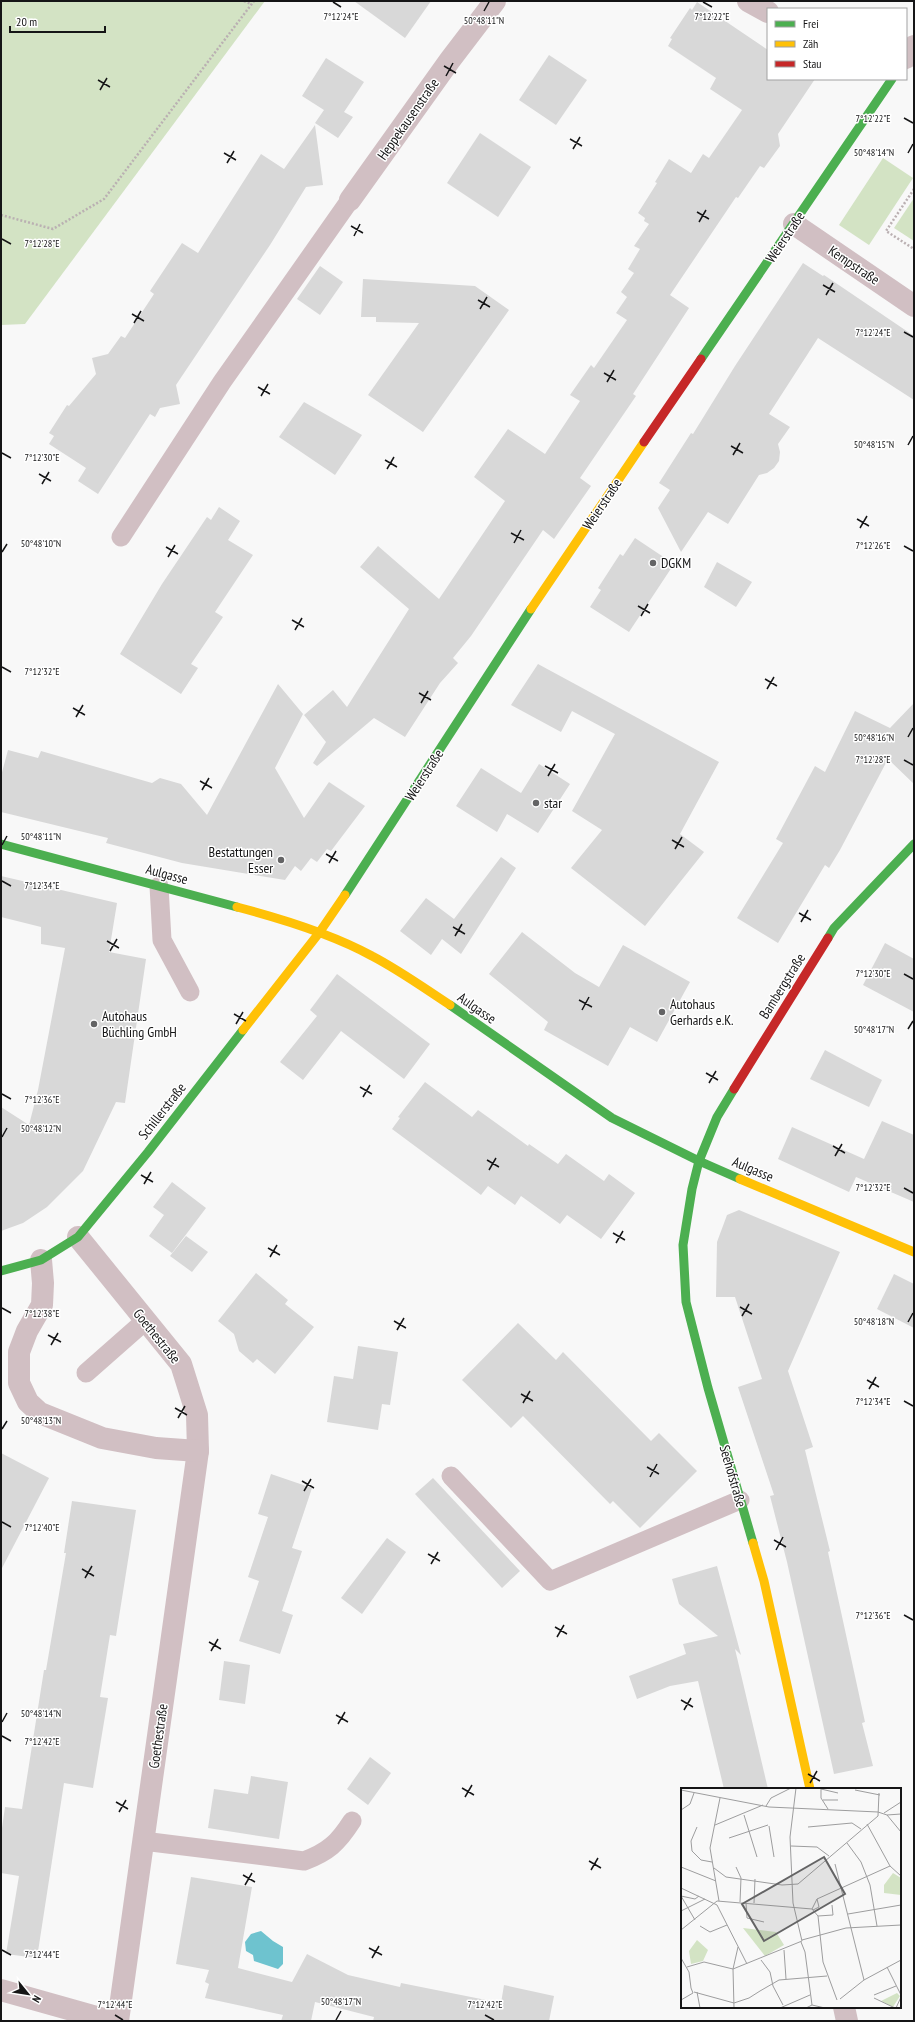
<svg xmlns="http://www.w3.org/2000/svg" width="915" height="2022" viewBox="0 0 915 2022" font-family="'PT Sans Narrow',sans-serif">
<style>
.green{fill:#d3e3c4}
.water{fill:#6ec3cf}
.building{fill:#d8d8d8}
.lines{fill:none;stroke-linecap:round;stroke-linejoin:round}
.path{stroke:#bab0b2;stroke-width:2.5;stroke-dasharray:2 2;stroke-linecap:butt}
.lane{stroke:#d1bfc3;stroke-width:19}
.street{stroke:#d1bfc3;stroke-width:22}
.fast{stroke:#4caf50;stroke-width:9}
.slow{stroke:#ffc107;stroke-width:9}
.jam{stroke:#c62828;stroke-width:9}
.ticks{fill:none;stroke:#151516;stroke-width:1.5}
.poi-dot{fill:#646465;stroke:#fff;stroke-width:1.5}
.labels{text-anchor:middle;stroke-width:3;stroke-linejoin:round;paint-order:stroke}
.street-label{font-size:14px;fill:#151516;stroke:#fff}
.poi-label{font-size:14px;fill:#151516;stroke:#fff;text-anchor:start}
.inset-road{fill:none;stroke:#9d9d9e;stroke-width:1}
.view{fill:#646465;fill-opacity:0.15;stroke:#646465;stroke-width:2}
.inset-edge{fill:none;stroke:#151516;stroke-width:2}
.ticks-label{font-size:10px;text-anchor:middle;fill:#151516;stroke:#fff;stroke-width:3;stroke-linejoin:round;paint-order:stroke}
</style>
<rect width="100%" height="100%" fill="#f8f8f8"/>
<g class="green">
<path d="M 1,1 L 265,1 L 25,324 L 1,325 Z"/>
<path d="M 883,158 L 913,178 L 869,245 L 839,225 Z"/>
<path d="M 914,198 L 914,241 L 894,228 Z"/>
</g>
<path class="water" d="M 261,1931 L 273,1941 L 283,1947 L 283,1964 L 278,1969 L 254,1961 L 253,1955 L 246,1951 L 245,1942 L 251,1934 Z"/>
<g class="building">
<path d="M 354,1 L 431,1 L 405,38 Z"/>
<path d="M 697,2 L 768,50 L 768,79 L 815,79 L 778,134 L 780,146 L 764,168 L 760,166 L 738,198 L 736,197 L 670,295 L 689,308 L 633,394 L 636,396 L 580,478 L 591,486 L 554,539 L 543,530 L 471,636 L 453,658 L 458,663 L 440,683 L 405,737 L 374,718 L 317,766 L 313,763 L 326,742 L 304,715 L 333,690 L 347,707 L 409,609 L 360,567 L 378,546 L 439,599 L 505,501 L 474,477 L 508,429 L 545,454 L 580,401 L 570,395 L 591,365 L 594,368 L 627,320 L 616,313 L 627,297 L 621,292 L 634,273 L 628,269 L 640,249 L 634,246 L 649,224 L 644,221 L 645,218 L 638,213 L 657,183 L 655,182 L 669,159 L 691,173 L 703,154 L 709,158 L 742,110 L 710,89 L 716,78 L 668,46 L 672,39 L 670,38 L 690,8 L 692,10 Z"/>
<path d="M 549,55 L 587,80 L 556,125 L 519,100 Z"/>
<path d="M 326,58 L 364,82 L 344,112 L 353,117 L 338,138 L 315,123 L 324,110 L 302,96 Z"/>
<path d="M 315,125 L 323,185 L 306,187 L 270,245 L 182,376 L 176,385 L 180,404 L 160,408 L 155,417 L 150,414 L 98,494 L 78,481 L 86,468 L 49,444 L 54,436 L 49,433 L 67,405 L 69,406 L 96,374 L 92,358 L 108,354 L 121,336 L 125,338 L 154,294 L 150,291 L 182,243 L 198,253 L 261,154 L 284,169 Z"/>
<path d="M 480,133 L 531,167 L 498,217 L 447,183 Z"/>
<path d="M 803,263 L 823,276 L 824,275 L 914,336 L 914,400 L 818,338 L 769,414 L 790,427 L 778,444 L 780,452 L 779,461 L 774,468 L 767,473 L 759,475 L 728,524 L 708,512 L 681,552 L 658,508 L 670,490 L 659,483 L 691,433 L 693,434 L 735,366 Z"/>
<path d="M 320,266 L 343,282 L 320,315 L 297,299 Z"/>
<path d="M 363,279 L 475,286 L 509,310 L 423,432 L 368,395 L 419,323 L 376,322 L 376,317 L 361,317 Z"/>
<path d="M 304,402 L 362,435 L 335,475 L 279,437 Z"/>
<path d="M 219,507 L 240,521 L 228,540 L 253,555 L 215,612 L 223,617 L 191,664 L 198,668 L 181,694 L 120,654 L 162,584 L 207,517 L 211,520 Z"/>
<path d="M 635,538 L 674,564 L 629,632 L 590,607 L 601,590 L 598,588 L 620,554 L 623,556 Z"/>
<path d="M 717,562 L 752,582 L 736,607 L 704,587 Z"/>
<path d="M 538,664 L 719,762 L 680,834 L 704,852 L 645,926 L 571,868 L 602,830 L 572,811 L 615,734 L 572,711 L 561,732 L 511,705 Z"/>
<path d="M 278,684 L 303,714 L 275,768 L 304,818 L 329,782 L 365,806 L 331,851 L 327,849 L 317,862 L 311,858 L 301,871 L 295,866 L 285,880 L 182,863 L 106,843 L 108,838 L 1,812 L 1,776 L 8,750 L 38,758 L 41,751 L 152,783 L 160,778 L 181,784 L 207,815 Z"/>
<path d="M 914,703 L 914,784 L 888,759 L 840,850 L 829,868 L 825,865 L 778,943 L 737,918 L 783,843 L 776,839 L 815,766 L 825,772 L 855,711 L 890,728 Z"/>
<path d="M 539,764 L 570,784 L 538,833 L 507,814 L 497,832 L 456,806 L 481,768 L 521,793 Z"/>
<path d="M 501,857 L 516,868 L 461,954 L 442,939 L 431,955 L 400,931 L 426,898 L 454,919 Z"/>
<path d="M 1,876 L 117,903 L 109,952 L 146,959 L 125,1103 L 116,1102 L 83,1171 L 47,1207 L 23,1223 L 1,1231 L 1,1107 L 29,1125 L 38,1090 L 65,948 L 41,944 L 41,927 L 1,917 Z"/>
<path d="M 522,932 L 575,973 L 599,987 L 623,945 L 690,982 L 657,1042 L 630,1027 L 608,1066 L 544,1030 L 548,1022 L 489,974 Z"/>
<path d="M 885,943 L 914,959 L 914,1012 L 863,985 Z"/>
<path d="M 337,974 L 430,1044 L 404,1079 L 341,1031 L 303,1080 L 280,1062 L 317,1016 L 310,1010 Z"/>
<path d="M 825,1050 L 882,1080 L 869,1107 L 810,1079 Z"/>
<path d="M 425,1082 L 472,1117 L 478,1110 L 528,1146 L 529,1144 L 558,1164 L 566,1154 L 604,1181 L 609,1174 L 635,1193 L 601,1239 L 567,1215 L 560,1224 L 521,1196 L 515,1205 L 488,1186 L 481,1195 L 392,1129 L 400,1118 L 398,1117 Z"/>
<path d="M 882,1121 L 914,1135 L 914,1202 L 856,1177 L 849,1192 L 778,1159 L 792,1127 L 864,1159 Z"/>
<path d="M 172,1182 L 206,1208 L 172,1253 L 149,1236 L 164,1215 L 153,1207 Z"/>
<path d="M 739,1210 L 840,1252 L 788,1371 L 813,1447 L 805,1450 L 830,1551 L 828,1552 L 865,1722 L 862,1723 L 873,1766 L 834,1774 L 787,1562 L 770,1496 L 774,1495 L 738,1387 L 762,1379 L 735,1297 L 716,1297 L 717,1242 L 727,1215 Z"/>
<path d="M 186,1236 L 208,1252 L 192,1272 L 170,1256 Z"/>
<path d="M 256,1273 L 288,1300 L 285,1304 L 314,1327 L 275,1374 L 257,1359 L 253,1363 L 239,1351 L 234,1334 L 218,1321 Z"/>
<path d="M 894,1274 L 914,1284 L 914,1328 L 877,1309 Z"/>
<path d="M 518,1323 L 556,1360 L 563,1352 L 651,1441 L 659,1433 L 697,1471 L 640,1528 L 613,1501 L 610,1504 L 523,1416 L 511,1428 L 462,1380 Z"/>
<path d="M 358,1346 L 398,1352 L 390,1405 L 382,1404 L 378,1430 L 327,1422 L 334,1376 L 353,1379 Z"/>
<path d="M 1,1453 L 49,1478 L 1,1570 Z"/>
<path d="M 271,1474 L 312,1488 L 292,1548 L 302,1551 L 282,1611 L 293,1615 L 280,1654 L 239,1641 L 259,1581 L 248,1577 L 268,1517 L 258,1514 Z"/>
<path d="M 433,1478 L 520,1571 L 502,1588 L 415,1494 Z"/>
<path d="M 72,1501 L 136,1510 L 116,1636 L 110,1635 L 100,1697 L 108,1698 L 93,1788 L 64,1783 L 37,1958 L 6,1954 L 19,1876 L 1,1873 L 1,1835 L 5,1807 L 22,1809 L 44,1670 L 46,1670 L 66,1553 L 64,1553 Z"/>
<path d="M 387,1538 L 406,1552 L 362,1614 L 341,1598 Z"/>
<path d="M 717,1566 L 741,1655 L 735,1649 L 768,1789 L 724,1789 L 698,1681 L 670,1686 L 637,1699 L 629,1676 L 686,1654 L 683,1644 L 718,1636 L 679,1604 L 672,1579 Z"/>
<path d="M 224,1661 L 250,1665 L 245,1704 L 219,1700 Z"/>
<path d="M 370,1757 L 391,1773 L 368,1805 L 347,1789 Z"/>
<path d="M 251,1776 L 288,1782 L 279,1839 L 208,1828 L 214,1789 L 248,1794 Z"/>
<path d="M 191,1877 L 252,1887 L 238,1968 L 292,1982 L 307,1954 L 348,1975 L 400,1987 L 401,1983 L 501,2003 L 504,1985 L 554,1996 L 549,2021 L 373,2021 L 374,2017 L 315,2002 L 311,2021 L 281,2021 L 283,2015 L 205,1998 L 209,1984 L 205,1982 L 209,1970 L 176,1964 Z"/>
</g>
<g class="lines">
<g class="path">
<path d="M 244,1 L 251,4"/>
<path d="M 914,189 L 886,231 L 914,249"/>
<path d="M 1,215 L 53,229 L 104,199 L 254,1"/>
</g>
<g class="lane">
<path d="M 121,537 L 222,382 L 350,200"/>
<path d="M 159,886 L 162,940 L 190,992"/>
<path d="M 86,1373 L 145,1321"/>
<path d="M 451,1476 L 550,1581 L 740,1500"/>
<path d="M 143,1841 L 304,1861 C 328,1852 338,1843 352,1821"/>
</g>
<g class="street">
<path d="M 748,1 L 768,12"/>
<path d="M 906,58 L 914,46"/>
<path d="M 350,200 L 450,60 L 495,1"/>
<path d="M 794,224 L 914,306"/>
<path d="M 78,1237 L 181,1364 L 197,1415 L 198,1451 L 118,2021"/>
<path d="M 41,1260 L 43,1283 L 42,1305 L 27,1331 L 19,1352 L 19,1383 L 28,1402 L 40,1413 L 102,1438 L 156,1448 L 198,1451"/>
<path d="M 1,1990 L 111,2021"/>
<path d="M 844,2007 L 847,2021"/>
</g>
<g class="fast">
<path d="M 701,359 L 892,79"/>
<path d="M 1,844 L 237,907"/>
<path d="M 345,895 L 531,609"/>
<path d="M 828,938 L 834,928 L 914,844"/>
<path d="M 450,1005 L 612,1118 L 699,1161 L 740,1179"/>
<path d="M 734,1089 L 717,1117 L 699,1161 L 692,1189 L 683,1245 L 686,1302 L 708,1388 L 753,1543"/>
<path d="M 1,1271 L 41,1260 L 78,1237 L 148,1152 L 243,1030"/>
</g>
<g class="slow">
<path d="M 531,609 L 644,442"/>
<path d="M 237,907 C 279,918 334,935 372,956 C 399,970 424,988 450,1005"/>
<path d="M 243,1030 L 319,933 L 345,895"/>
<path d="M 740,1179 L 914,1252"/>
<path d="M 753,1543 L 764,1581 L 810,1789"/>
</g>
<g class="jam">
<path d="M 644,442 L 701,359"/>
<path d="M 734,1089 L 828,938"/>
</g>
</g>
<path class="ticks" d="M 333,2 L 341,7M 703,2 L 712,7M 484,11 L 489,2M 444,66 L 456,73M 446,76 L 453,63M 98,80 L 110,87M 100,90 L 107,78M 904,118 L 913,123M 570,139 L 582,146M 573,149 L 580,137M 224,153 L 236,160M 908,153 L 913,144M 227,163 L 234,151M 697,212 L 709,219M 699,222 L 706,210M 351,226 L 363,233M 354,236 L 360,224M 2,239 L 11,244M 823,285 L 835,292M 826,295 L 833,283M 478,300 L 490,307M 480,309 L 487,297M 132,314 L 144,321M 134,323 L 141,311M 904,332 L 913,337M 604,373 L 616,380M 607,382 L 614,370M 258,387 L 270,394M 261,396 L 268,384M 908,445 L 913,436M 731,446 L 743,453M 2,453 L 11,458M 733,455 L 740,443M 385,460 L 397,467M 387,469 L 394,457M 39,474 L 51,481M 42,484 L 49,472M 857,519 L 869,526M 860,528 L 867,516M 511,533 L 524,540M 514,543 L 521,530M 904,546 L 913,551M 166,547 L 178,554M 2,552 L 7,544M 168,557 L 175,545M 638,606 L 650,613M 641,616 L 648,604M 292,620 L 304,627M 295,630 L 302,618M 2,667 L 11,672M 765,679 L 777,686M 767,689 L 774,677M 419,693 L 431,700M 421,703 L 428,691M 73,708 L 85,715M 76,717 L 83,705M 908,737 L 913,728M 904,760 L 913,765M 545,766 L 558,773M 548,776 L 555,764M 200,781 L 212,788M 202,790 L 209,778M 672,840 L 684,847M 2,845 L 7,836M 675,849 L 682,837M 326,854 L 338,861M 329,863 L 336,851M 2,881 L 11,886M 799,913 L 811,920M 801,922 L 808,910M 453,927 L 465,934M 455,936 L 462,924M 107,941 L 119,948M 110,951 L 117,939M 904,974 L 913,979M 579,1000 L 592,1007M 582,1010 L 589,997M 234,1014 L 246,1021M 236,1024 L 243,1012M 908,1029 L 913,1021M 706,1073 L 718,1080M 709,1083 L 716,1071M 360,1087 L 372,1094M 2,1094 L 11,1099M 363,1097 L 370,1085M 2,1137 L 7,1128M 833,1146 L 845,1153M 835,1156 L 842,1144M 487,1160 L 499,1167M 489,1170 L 496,1158M 141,1175 L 153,1182M 144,1184 L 151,1172M 904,1188 L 913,1193M 613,1233 L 625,1240M 616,1243 L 623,1231M 268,1248 L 280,1255M 270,1257 L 277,1245M 740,1307 L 752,1314M 2,1308 L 11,1313M 742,1316 L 749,1304M 394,1321 L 406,1328M 908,1322 L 913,1313M 397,1330 L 404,1318M 48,1335 L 61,1342M 51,1345 L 58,1333M 867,1380 L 879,1387M 869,1389 L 876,1377M 521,1394 L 533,1401M 904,1401 L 913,1406M 523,1403 L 530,1391M 175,1408 L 187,1415M 178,1418 L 185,1406M 2,1429 L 7,1421M 647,1467 L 659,1474M 650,1477 L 657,1464M 302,1481 L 314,1488M 304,1491 L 311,1479M 2,1522 L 11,1527M 774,1540 L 786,1547M 776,1550 L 783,1537M 428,1554 L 440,1561M 431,1564 L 438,1552M 82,1569 L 94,1576M 85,1578 L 92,1566M 904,1615 L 913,1620M 555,1627 L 567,1634M 557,1637 L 564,1625M 209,1642 L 221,1649M 211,1651 L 218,1639M 681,1700 L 693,1707M 684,1710 L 691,1698M 336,1715 L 348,1722M 2,1722 L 7,1713M 338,1724 L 345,1712M 2,1736 L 11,1741M 808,1774 L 820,1781M 810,1783 L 817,1771M 462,1788 L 474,1795M 465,1797 L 472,1785M 116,1802 L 128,1809M 119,1812 L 126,1800M 589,1861 L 601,1868M 591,1870 L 598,1858M 243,1875 L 255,1882M 245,1885 L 252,1873M 369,1948 L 382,1955M 2,1950 L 11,1955M 372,1958 L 379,1946M 115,2015 L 123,2020M 485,2015 L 494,2020M 336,2020 L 341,2011"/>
<g class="poi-dot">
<circle cx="653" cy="563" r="4"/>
<circle cx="536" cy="803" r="4"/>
<circle cx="281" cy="860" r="4"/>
<circle cx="662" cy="1012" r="4"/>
<circle cx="94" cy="1024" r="4"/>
</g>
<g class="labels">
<g class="street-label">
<text transform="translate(408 119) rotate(-55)" y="5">Heppekausenstraße</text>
<text transform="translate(785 237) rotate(-56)" y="5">Weierstraße</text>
<text transform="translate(854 265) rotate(34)" y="5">Kempstraße</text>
<text transform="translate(602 504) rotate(-56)" y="5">Weierstraße</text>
<text transform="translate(424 775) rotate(-57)" y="5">Weierstraße</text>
<text transform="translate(167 874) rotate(15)" y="5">Aulgasse</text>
<text transform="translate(782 986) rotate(-58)" y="5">Bambergstraße</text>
<text transform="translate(477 1008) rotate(35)" y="5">Aulgasse</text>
<text transform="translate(162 1111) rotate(-52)" y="5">Schillerstraße</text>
<text transform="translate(753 1169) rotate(23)" y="5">Aulgasse</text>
<text transform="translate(157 1336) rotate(51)" y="5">Goethestraße</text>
<text transform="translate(733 1476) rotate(74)" y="5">Seehofstraße</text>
<text transform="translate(158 1736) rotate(-82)" y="5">Goethestraße</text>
</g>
<g class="poi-label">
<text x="661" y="568">DGKM</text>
<text x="544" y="808">star</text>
<text x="273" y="857" text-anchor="end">Bestattungen<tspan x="273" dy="16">Esser</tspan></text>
<text x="670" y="1009">Autohaus<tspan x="670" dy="16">Gerhards e.K.</tspan></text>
<text x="102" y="1021">Autohaus<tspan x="102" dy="16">Büchling GmbH</tspan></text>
</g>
</g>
<g transform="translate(681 1788)">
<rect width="220" height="220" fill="#f8f8f8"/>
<path d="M 212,85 L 220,90 L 220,107 L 203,105 L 203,97 ZM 62,140 L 95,144 L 103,157 L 84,168 ZM 16,152 L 27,162 L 22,173 L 10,176 L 8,163 ZM 216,205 L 219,208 L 212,219 L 200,213 Z" fill="#d3e3c4"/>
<path class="inset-road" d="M 140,0 L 140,10 L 147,21M 140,1 L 157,5M 0,2 L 88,19 L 197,24 L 206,27 L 220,44M 174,2 L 199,7M 142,12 L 157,12M 85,18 L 90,10 L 110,0M 0,22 L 9,16 L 13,5M 203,25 L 220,14M 63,27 L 76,69M 206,27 L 220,26M 186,36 L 209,78 L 220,88M 34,37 L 82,17M 88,38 L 93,69M 16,39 L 10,53 L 11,63 L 20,72 L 31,74M 127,39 L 171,35 L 180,41M 48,50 L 87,37M 166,55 L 180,74 L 189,97 L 196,138M 110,58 L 136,59 L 148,68M 154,76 L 183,192M 0,79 L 35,93M 55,79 L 60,90 L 59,114M 33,80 L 45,89 L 101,97 L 117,96 L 197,28 L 198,5M 0,100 L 36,117 L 66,176M 0,108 L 14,132M 0,108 L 14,111 L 18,108M 38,113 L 29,60 L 39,10M 65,115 L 66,130 L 83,134M 73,115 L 74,91M 131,121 L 136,111 L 209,78M 132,122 L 138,119 L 136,111M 0,123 L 24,111M 167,126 L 220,117M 137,128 L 152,127 L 151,117M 19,138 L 29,144 L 46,137M 0,142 L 36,113 L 131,121 L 137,128 L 142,174 L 156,212M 121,152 L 165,140 L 220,137M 120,154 L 124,164 L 131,217M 103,162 L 105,191M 0,170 L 8,184 L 10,200M 80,172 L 89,184 L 92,198 L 102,217M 6,179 L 23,174 L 52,181 L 121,153 L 112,115 L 109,49 L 115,0M 206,179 L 220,207M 79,203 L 98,192 L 146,188M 13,204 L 53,215 L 68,210 L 79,203M 16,204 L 19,220M 193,207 L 215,198M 193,210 L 214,220M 159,211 L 183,192 L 220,172M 0,212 L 12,205 L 10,200M 53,220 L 52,181 L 57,159M 99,220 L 129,207M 125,220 L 131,217 L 144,220M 215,220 L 220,209"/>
<path class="view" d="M 143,69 L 164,106 L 83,153 L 61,116 Z"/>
<rect width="220" height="220" class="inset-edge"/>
</g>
<g class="ticks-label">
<text x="341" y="20">7°12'24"E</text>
<text x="712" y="20">7°12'22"E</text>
<text x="484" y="24">50°48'11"N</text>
<text x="873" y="122">7°12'22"E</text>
<text x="874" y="156">50°48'14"N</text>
<text x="42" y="247">7°12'28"E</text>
<text x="873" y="336">7°12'24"E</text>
<text x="874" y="448">50°48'15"N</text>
<text x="42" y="461">7°12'30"E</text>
<text x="41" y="547">50°48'10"N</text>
<text x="873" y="549">7°12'26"E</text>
<text x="42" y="675">7°12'32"E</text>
<text x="874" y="741">50°48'16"N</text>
<text x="873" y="763">7°12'28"E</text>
<text x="41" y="840">50°48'11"N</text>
<text x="42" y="889">7°12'34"E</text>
<text x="873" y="977">7°12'30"E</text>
<text x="874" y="1033">50°48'17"N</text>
<text x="42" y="1103">7°12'36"E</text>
<text x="41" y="1132">50°48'12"N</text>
<text x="873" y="1191">7°12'32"E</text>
<text x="42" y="1317">7°12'38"E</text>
<text x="874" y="1325">50°48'18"N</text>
<text x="873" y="1405">7°12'34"E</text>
<text x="41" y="1424">50°48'13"N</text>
<text x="42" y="1531">7°12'40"E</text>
<text x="873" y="1619">7°12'36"E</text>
<text x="41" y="1717">50°48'14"N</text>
<text x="42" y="1745">7°12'42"E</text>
<text x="42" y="1958">7°12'44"E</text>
<text x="341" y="2005">50°48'17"N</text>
<text x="115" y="2008">7°12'44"E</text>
<text x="485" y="2008">7°12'42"E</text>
</g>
<rect width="915" height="2022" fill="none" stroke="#151516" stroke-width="4"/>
<rect x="767" y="8" width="140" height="72" fill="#ffffff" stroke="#a1a1a2"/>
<rect x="775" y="21" width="20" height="6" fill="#4caf50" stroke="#a1a1a2"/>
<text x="803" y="28" font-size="12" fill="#151516">Frei</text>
<rect x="775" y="41" width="20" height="6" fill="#ffc107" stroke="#a1a1a2"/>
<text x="803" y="48" font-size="12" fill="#151516">Zäh</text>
<rect x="775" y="61" width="20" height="6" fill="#c62828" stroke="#a1a1a2"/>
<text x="803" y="68" font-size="12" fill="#151516">Stau</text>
<g transform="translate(28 1994) rotate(120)" stroke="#ffffff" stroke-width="3" paint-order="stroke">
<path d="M0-3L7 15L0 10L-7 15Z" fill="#151516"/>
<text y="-6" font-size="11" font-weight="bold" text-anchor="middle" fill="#151516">N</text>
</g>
<path d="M10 26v6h95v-6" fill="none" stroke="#151516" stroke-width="2"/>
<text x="16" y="26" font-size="12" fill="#151516" stroke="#ffffff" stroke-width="3" paint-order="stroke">20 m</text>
</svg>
